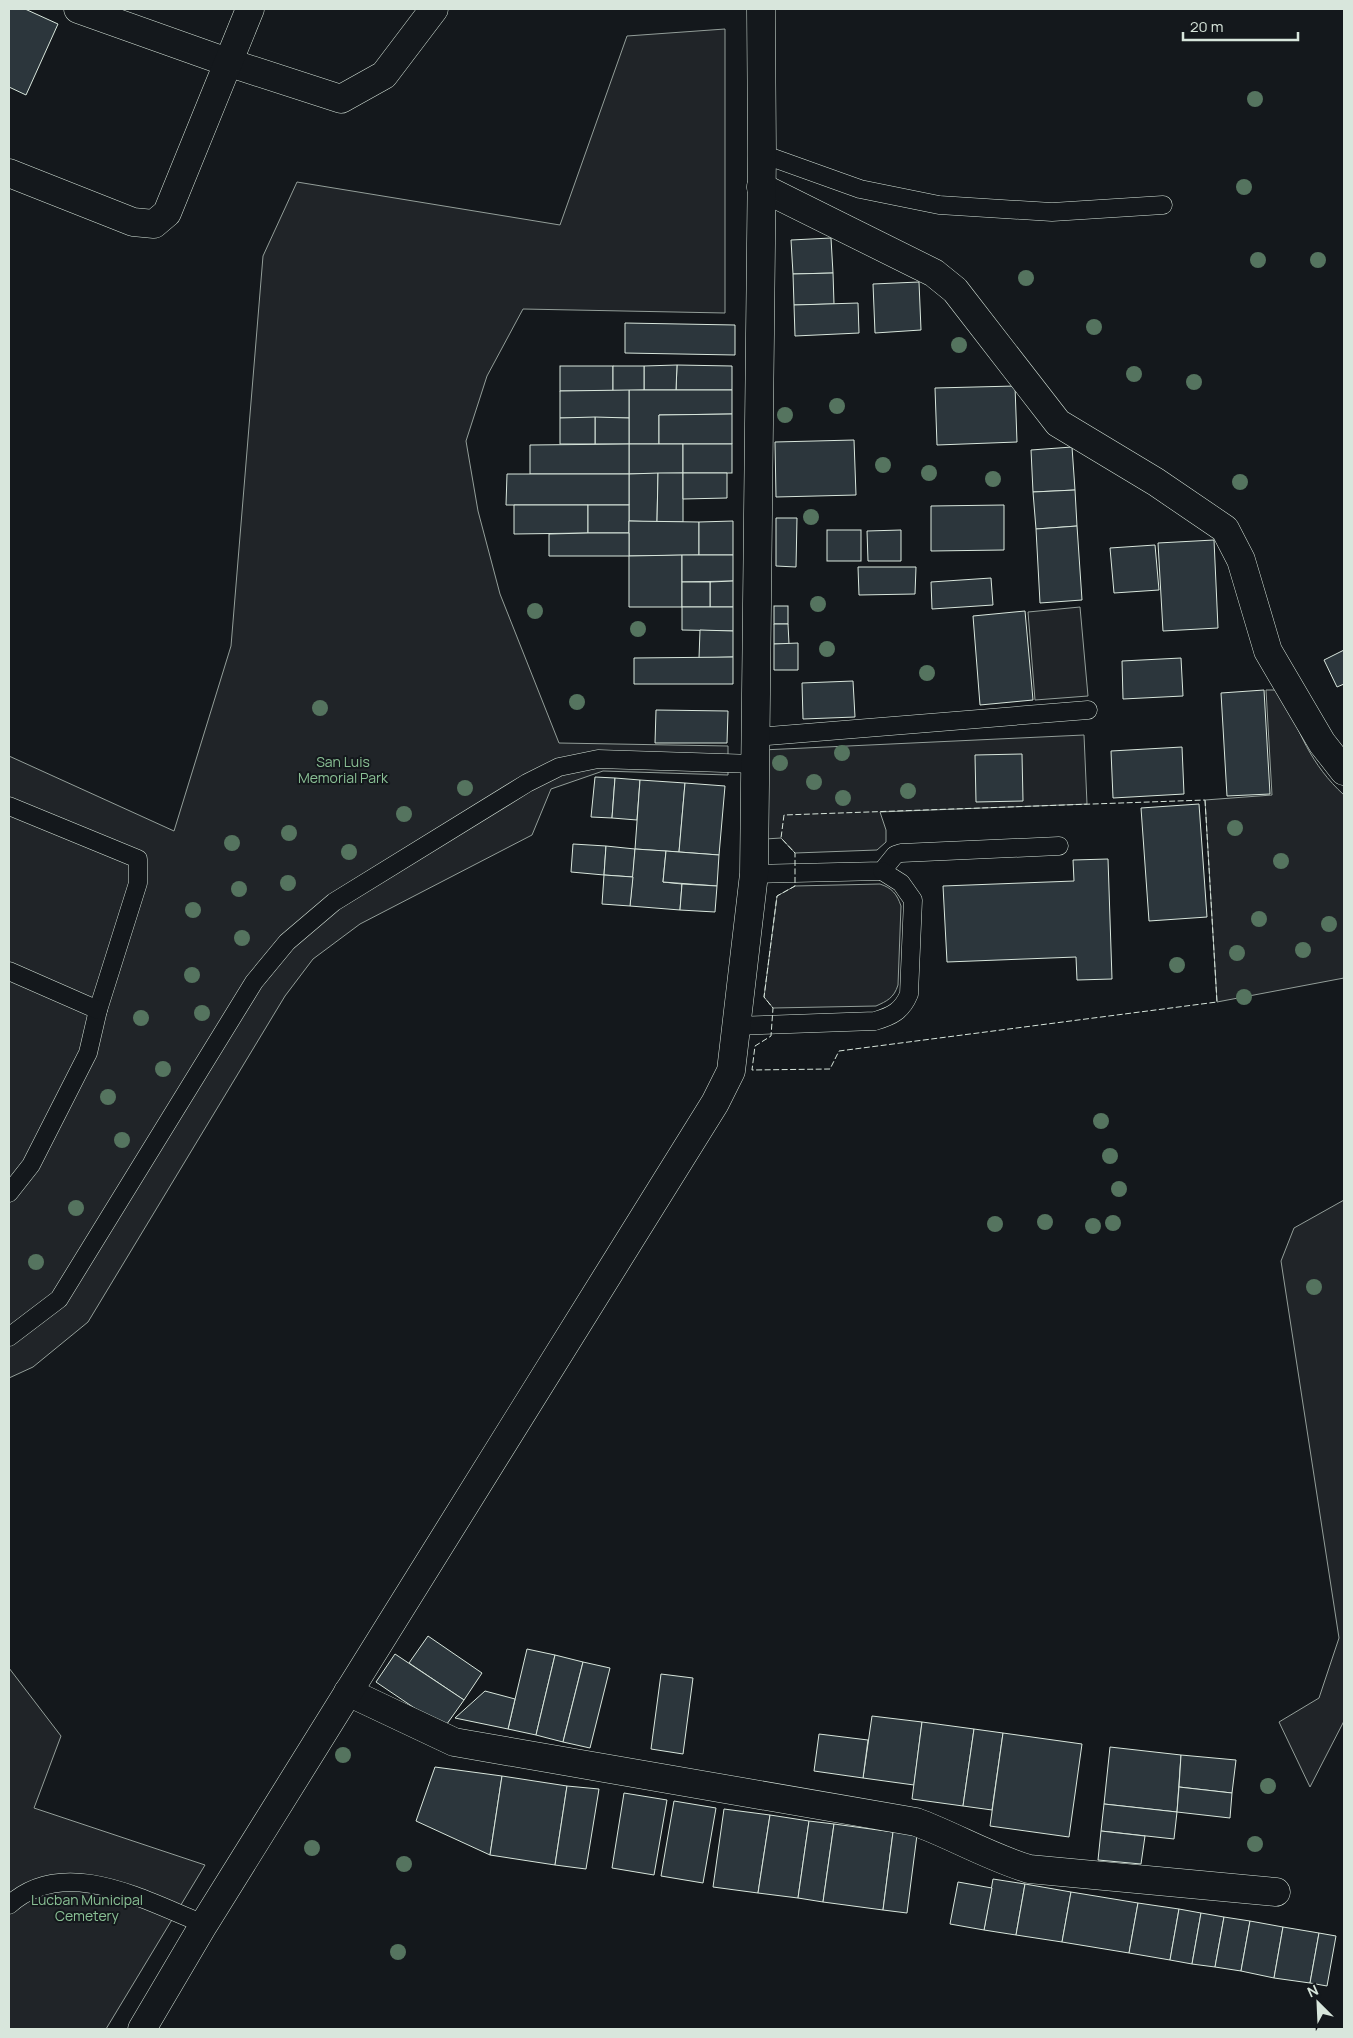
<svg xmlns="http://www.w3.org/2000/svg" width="1353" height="2038" viewBox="0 0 1353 2038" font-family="Manrope,sans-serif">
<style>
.green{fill:#202428;stroke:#939e99}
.building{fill:#2c363c;stroke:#d8e6dc}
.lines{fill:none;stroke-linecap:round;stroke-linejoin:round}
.service-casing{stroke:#d8e6dc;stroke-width:19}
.minor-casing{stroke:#d8e6dc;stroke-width:29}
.service{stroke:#14181c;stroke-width:18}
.minor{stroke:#14181c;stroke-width:28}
.fence{stroke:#d8e6dc;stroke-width:1;stroke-dasharray:6 2.5;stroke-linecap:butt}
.tree{fill:#55745f}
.labels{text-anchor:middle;stroke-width:4;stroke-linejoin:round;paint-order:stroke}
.park-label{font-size:14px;fill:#8ac095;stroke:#14181c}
</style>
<rect width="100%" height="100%" fill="#14181c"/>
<g class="green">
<path d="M 725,29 L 725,313 L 523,309 L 487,376 L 466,441 L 478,511 L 500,594 L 559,743 L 728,746 L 728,775 L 603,771 L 551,789 L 532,835 L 360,924 L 313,959 L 285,996 L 88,1322 L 33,1367 L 9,1378 L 9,756 L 174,831 L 231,646 L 263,256 L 297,182 L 560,225 L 627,36 Z"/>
<path d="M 1080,607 L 1088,696 L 1035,700 L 1028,612 Z"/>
<path d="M 1266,690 L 1282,690 C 1298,731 1311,765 1344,795 L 1344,978 L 1217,1002 L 1205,800 L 1272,795 Z"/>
<path d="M 1084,735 L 1087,804 L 880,812 L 886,830 L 886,842 L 877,850 L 795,853 L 781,838 L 765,839 L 762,750 Z"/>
<path d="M 880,884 C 892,888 897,894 901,906 L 898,985 C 894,998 887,1001 876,1006 L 773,1008 L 764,997 L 777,896 L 795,886 Z"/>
<path d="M 1344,1200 L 1344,1721 L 1310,1787 L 1279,1722 L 1319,1698 L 1339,1638 L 1281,1261 L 1294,1228 Z"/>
<path d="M 9,1668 L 61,1736 L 34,1808 L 205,1865 L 106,2029 L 9,2029 Z"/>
</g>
<g class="building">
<path d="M 9,9 L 25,9 L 58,24 L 26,95 L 9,87 Z"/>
<path d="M 831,238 L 833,273 L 793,274 L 791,240 Z"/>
<path d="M 833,273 L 834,304 L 794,305 L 793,274 Z"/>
<path d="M 919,282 L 921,330 L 875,333 L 873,284 Z"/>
<path d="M 858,303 L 859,333 L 795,336 L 794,305 Z"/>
<path d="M 625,323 L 735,325 L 735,355 L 625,353 Z"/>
<path d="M 677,365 L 732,366 L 732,390 L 676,390 Z"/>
<path d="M 677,365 L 676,390 L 644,390 L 644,366 Z"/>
<rect x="560" y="366" width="53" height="25"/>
<path d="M 613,366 L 644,366 L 644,390 L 613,391 Z"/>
<path d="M 1015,386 L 1017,442 L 937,445 L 935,388 Z"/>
<path d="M 629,390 L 732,390 L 732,414 L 659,415 L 659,444 L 629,444 Z"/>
<path d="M 629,390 L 629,418 L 560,418 L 560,391 Z"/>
<path d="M 732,414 L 732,444 L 659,444 L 659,415 Z"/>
<path d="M 595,417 L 629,418 L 629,444 L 595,444 Z"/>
<path d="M 595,417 L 595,444 L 560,444 L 560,418 Z"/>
<path d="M 854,440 L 856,495 L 776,497 L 775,442 Z"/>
<path d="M 629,444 L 683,444 L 683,473 L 629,474 Z"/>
<path d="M 629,444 L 629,474 L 530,474 L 530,445 Z"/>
<rect x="683" y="444" width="49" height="29"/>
<path d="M 1072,447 L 1075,490 L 1033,492 L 1031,450 Z"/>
<path d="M 658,473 L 657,522 L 629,521 L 629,474 Z"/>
<path d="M 658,473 L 683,473 L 683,522 L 657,522 Z"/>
<path d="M 683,473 L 727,473 L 727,498 L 683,499 Z"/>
<path d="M 507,474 L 629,474 L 629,505 L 506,505 Z"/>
<path d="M 1075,490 L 1077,526 L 1036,529 L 1033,492 Z"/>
<path d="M 514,505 L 588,505 L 588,533 L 514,534 Z"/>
<rect x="588" y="505" width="41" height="28"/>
<path d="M 1004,505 L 1004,550 L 931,551 L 931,506 Z"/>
<path d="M 776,518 L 797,518 L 796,567 L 776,566 Z"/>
<path d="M 629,521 L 699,522 L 699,555 L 629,556 Z"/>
<path d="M 733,521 L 733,555 L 699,555 L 699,522 Z"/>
<path d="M 1077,526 L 1082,600 L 1040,603 L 1036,529 Z"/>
<rect x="827" y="530" width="34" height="31"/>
<path d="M 901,530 L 901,561 L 868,561 L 867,531 Z"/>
<path d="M 588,533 L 629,533 L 629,556 L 549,556 L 549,534 Z"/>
<path d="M 1214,540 L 1218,628 L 1163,631 L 1158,543 Z"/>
<path d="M 1155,545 L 1159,590 L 1114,593 L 1110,548 Z"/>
<path d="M 682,555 L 682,607 L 629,607 L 629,556 Z"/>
<path d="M 682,555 L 733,555 L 733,581 L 682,582 Z"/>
<path d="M 858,567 L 916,567 L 915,594 L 859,595 Z"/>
<path d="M 991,578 L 993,605 L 932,609 L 931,582 Z"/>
<path d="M 733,581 L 733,607 L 710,607 L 710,582 Z"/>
<rect x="682" y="582" width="28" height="25"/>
<rect x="774" y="606" width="14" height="18"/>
<path d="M 682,607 L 733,607 L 733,631 L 682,630 Z"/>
<path d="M 1025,611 L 1033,700 L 980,705 L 973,616 Z"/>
<path d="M 774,624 L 788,624 L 789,644 L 774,644 Z"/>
<path d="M 700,630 L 733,631 L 733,657 L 699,658 Z"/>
<path d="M 798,643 L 798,670 L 774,670 L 774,644 Z"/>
<path d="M 1344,650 L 1344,684 L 1337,687 L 1324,660 Z"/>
<path d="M 733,657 L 733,684 L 634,684 L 634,658 Z"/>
<path d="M 1181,658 L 1183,696 L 1123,699 L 1122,661 Z"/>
<path d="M 853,681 L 855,717 L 803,719 L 802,683 Z"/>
<path d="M 1264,690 L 1270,794 L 1227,796 L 1221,693 Z"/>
<path d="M 656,710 L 728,711 L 727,743 L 655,743 Z"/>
<path d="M 1182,747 L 1184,794 L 1113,798 L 1111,751 Z"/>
<path d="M 1022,754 L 1023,801 L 976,802 L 975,755 Z"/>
<path d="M 595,777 L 615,778 L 612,818 L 591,817 Z"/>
<path d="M 615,778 L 640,780 L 637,820 L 612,818 Z"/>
<path d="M 640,780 L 685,783 L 679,852 L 635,849 Z"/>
<path d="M 685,783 L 725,786 L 719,855 L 679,852 Z"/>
<path d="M 1199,804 L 1207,917 L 1149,921 L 1141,808 Z"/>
<path d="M 573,844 L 606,846 L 604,875 L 571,872 Z"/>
<path d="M 606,846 L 635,849 L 633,877 L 604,875 Z"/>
<path d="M 635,849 L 666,851 L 663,882 L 682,884 L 680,910 L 630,906 Z"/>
<path d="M 666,851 L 719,855 L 717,886 L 663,882 Z"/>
<path d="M 1108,859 L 1112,979 L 1077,980 L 1076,957 L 947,962 L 943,886 L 1074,881 L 1073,860 Z"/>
<path d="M 604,875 L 633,877 L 630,906 L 602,904 Z"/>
<path d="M 682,884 L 717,886 L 715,912 L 680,910 Z"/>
<path d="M 428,1636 L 482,1673 L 464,1700 L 409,1663 Z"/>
<path d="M 527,1649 L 555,1655 L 536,1735 L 508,1729 Z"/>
<path d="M 395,1654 L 464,1700 L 444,1728 L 376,1682 Z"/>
<path d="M 555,1655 L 583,1662 L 563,1742 L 536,1735 Z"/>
<path d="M 583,1662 L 610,1668 L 590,1748 L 563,1742 Z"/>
<path d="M 661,1674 L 693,1678 L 683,1754 L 651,1749 Z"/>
<path d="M 485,1691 L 515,1699 L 508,1729 L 455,1718 Z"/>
<path d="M 872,1716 L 922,1722 L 914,1785 L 863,1778 Z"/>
<path d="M 922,1722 L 974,1729 L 963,1806 L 912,1799 Z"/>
<path d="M 974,1729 L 1003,1733 L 992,1810 L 963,1806 Z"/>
<path d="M 1003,1733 L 1082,1744 L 1069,1837 L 990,1826 Z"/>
<path d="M 819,1734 L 868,1740 L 863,1778 L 814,1771 Z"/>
<path d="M 1110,1747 L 1181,1755 L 1177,1812 L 1104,1804 Z"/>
<path d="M 1181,1755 L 1236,1760 L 1232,1793 L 1179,1787 Z"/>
<path d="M 435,1767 L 502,1776 L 490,1855 L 416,1821 Z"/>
<path d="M 502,1776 L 567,1786 L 555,1865 L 490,1855 Z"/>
<path d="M 567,1786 L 599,1789 L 586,1869 L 555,1865 Z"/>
<path d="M 1179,1787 L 1232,1793 L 1230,1818 L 1177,1812 Z"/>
<path d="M 624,1793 L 667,1800 L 654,1875 L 612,1868 Z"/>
<path d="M 674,1801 L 716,1808 L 703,1883 L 661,1876 Z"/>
<path d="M 1104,1804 L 1177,1812 L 1174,1839 L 1101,1831 Z"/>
<path d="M 724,1809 L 770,1815 L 758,1893 L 713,1887 Z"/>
<path d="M 770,1815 L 809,1821 L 798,1898 L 758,1893 Z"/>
<path d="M 809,1821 L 834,1824 L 823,1902 L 798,1898 Z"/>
<path d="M 834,1824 L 893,1832 L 883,1910 L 823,1902 Z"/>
<path d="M 1101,1831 L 1145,1836 L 1141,1864 L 1098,1860 Z"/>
<path d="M 893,1832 L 917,1835 L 907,1913 L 883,1910 Z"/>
<path d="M 993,1879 L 1025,1884 L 1016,1935 L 984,1930 Z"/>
<path d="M 958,1882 L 992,1888 L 984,1930 L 950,1924 Z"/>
<path d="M 1025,1884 L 1071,1892 L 1062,1942 L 1016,1935 Z"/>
<path d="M 1071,1892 L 1138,1903 L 1129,1953 L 1062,1942 Z"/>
<path d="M 1138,1903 L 1179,1909 L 1170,1960 L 1129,1953 Z"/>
<path d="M 1179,1909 L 1201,1913 L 1192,1964 L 1170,1960 Z"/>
<path d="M 1201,1913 L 1224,1917 L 1215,1967 L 1192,1964 Z"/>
<path d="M 1224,1917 L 1250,1921 L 1241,1971 L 1215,1967 Z"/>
<path d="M 1250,1921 L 1283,1927 L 1274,1978 L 1241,1971 Z"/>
<path d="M 1283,1927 L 1319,1933 L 1310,1983 L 1274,1978 Z"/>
<path d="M 1319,1933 L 1336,1936 L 1327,1986 L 1310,1983 Z"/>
</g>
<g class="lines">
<defs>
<g id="service">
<path d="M 762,154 L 860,189 L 939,205 L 1052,212 L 1163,205"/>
<path d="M 755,737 L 1088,710"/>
<path d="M 9,806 L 138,859 L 138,883 L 98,1010 L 88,1053 L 31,1165 L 9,1193"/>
<path d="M 754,874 L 882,871 L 895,855 L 901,853 L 1059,846"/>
<path d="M 9,971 L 98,1010"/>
<path d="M 735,1026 L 875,1021 C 892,1016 902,1011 909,994 L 913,900 L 901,883 L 882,871"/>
<path d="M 9,1337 L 59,1299 L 254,982 L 287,942 L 334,902 L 527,783 L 559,767 L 598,759 L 755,764"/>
<path d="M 9,1905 C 65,1854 145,1901 204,1924"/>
</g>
<g id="minor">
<path d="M 78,9 L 227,62 L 341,99 L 384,75 L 434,9"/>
<path d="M 9,173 L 133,222 L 154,224 L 167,213 L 250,9"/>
<path d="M 761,187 L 934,273 L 955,290 L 1058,423 L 1156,482 L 1225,529 L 1241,560 L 1268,651 L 1322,743 L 1344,771"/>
<path d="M 348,1692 L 454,1742 L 916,1822 C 954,1836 989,1857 1029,1869 L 1276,1892"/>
<path d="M 142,2029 L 204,1924 L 715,1103 L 731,1071 L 754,874 L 762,154 L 761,9"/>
</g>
</defs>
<use href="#service" class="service-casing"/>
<use href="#minor" class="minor-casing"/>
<use href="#service" class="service"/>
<use href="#minor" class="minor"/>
<path class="fence" d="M 1205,800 L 1217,1002 L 839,1051 L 830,1069 L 752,1070 L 755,1046 L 771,1036 L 773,1008 L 764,997 L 777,896 L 795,886 L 795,853 L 781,838 L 784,815 Z"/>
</g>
<g class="tree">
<circle cx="1255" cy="99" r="8"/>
<circle cx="1244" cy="187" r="8"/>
<circle cx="1258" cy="260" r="8"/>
<circle cx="1318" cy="260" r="8"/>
<circle cx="1026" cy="278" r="8"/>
<circle cx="1094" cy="327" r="8"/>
<circle cx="959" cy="345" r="8"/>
<circle cx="1134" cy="374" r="8"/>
<circle cx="1194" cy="382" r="8"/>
<circle cx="837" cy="406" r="8"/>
<circle cx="785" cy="415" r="8"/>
<circle cx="883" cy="465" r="8"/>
<circle cx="929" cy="473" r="8"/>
<circle cx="993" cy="479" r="8"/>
<circle cx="1240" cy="482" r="8"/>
<circle cx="811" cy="517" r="8"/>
<circle cx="818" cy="604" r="8"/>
<circle cx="535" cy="611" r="8"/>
<circle cx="638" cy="629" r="8"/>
<circle cx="827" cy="649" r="8"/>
<circle cx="927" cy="673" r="8"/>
<circle cx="577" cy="702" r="8"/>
<circle cx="320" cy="708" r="8"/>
<circle cx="842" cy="753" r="8"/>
<circle cx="780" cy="763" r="8"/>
<circle cx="814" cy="782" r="8"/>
<circle cx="465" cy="788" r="8"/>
<circle cx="908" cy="791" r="8"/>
<circle cx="843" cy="798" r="8"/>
<circle cx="404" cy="814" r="8"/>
<circle cx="1235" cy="828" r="8"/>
<circle cx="289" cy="833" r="8"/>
<circle cx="232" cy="843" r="8"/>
<circle cx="349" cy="852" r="8"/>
<circle cx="1281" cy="861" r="8"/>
<circle cx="288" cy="883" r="8"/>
<circle cx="239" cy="889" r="8"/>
<circle cx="193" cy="910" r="8"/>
<circle cx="1259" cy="919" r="8"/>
<circle cx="1329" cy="924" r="8"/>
<circle cx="242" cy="938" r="8"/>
<circle cx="1303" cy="950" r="8"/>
<circle cx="1237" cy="953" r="8"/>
<circle cx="1177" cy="965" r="8"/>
<circle cx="192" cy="975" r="8"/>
<circle cx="1244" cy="997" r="8"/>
<circle cx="202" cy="1013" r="8"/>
<circle cx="141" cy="1018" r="8"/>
<circle cx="163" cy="1069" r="8"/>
<circle cx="108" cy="1097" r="8"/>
<circle cx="1101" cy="1121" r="8"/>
<circle cx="122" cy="1140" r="8"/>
<circle cx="1110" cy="1156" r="8"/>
<circle cx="1119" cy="1189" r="8"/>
<circle cx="76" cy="1208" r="8"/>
<circle cx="1045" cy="1222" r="8"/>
<circle cx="1113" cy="1223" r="8"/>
<circle cx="995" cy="1224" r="8"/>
<circle cx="1093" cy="1226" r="8"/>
<circle cx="36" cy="1262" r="8"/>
<circle cx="1314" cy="1287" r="8"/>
<circle cx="343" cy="1755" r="8"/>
<circle cx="1268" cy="1786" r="8"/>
<circle cx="1255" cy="1844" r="8"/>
<circle cx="312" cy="1848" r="8"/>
<circle cx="404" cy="1864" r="8"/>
<circle cx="398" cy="1952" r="8"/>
</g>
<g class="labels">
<g class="park-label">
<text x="343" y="767">San Luis<tspan x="343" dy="16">Memorial Park</tspan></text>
<text x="87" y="1905">Lucban Municipal<tspan x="87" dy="16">Cemetery</tspan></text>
</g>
</g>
<rect width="1353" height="2038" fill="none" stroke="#d8e6dc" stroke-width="20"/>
<g transform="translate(1318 2003) rotate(336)" stroke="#14181c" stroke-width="4" paint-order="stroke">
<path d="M0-4L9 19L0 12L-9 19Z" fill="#d8e6dc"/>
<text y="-8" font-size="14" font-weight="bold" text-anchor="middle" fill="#d8e6dc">N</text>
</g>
<path d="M1183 32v8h115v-8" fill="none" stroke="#d8e6dc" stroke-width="2.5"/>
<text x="1190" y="32" font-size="15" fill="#d8e6dc" stroke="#14181c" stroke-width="4" paint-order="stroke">20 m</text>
</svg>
